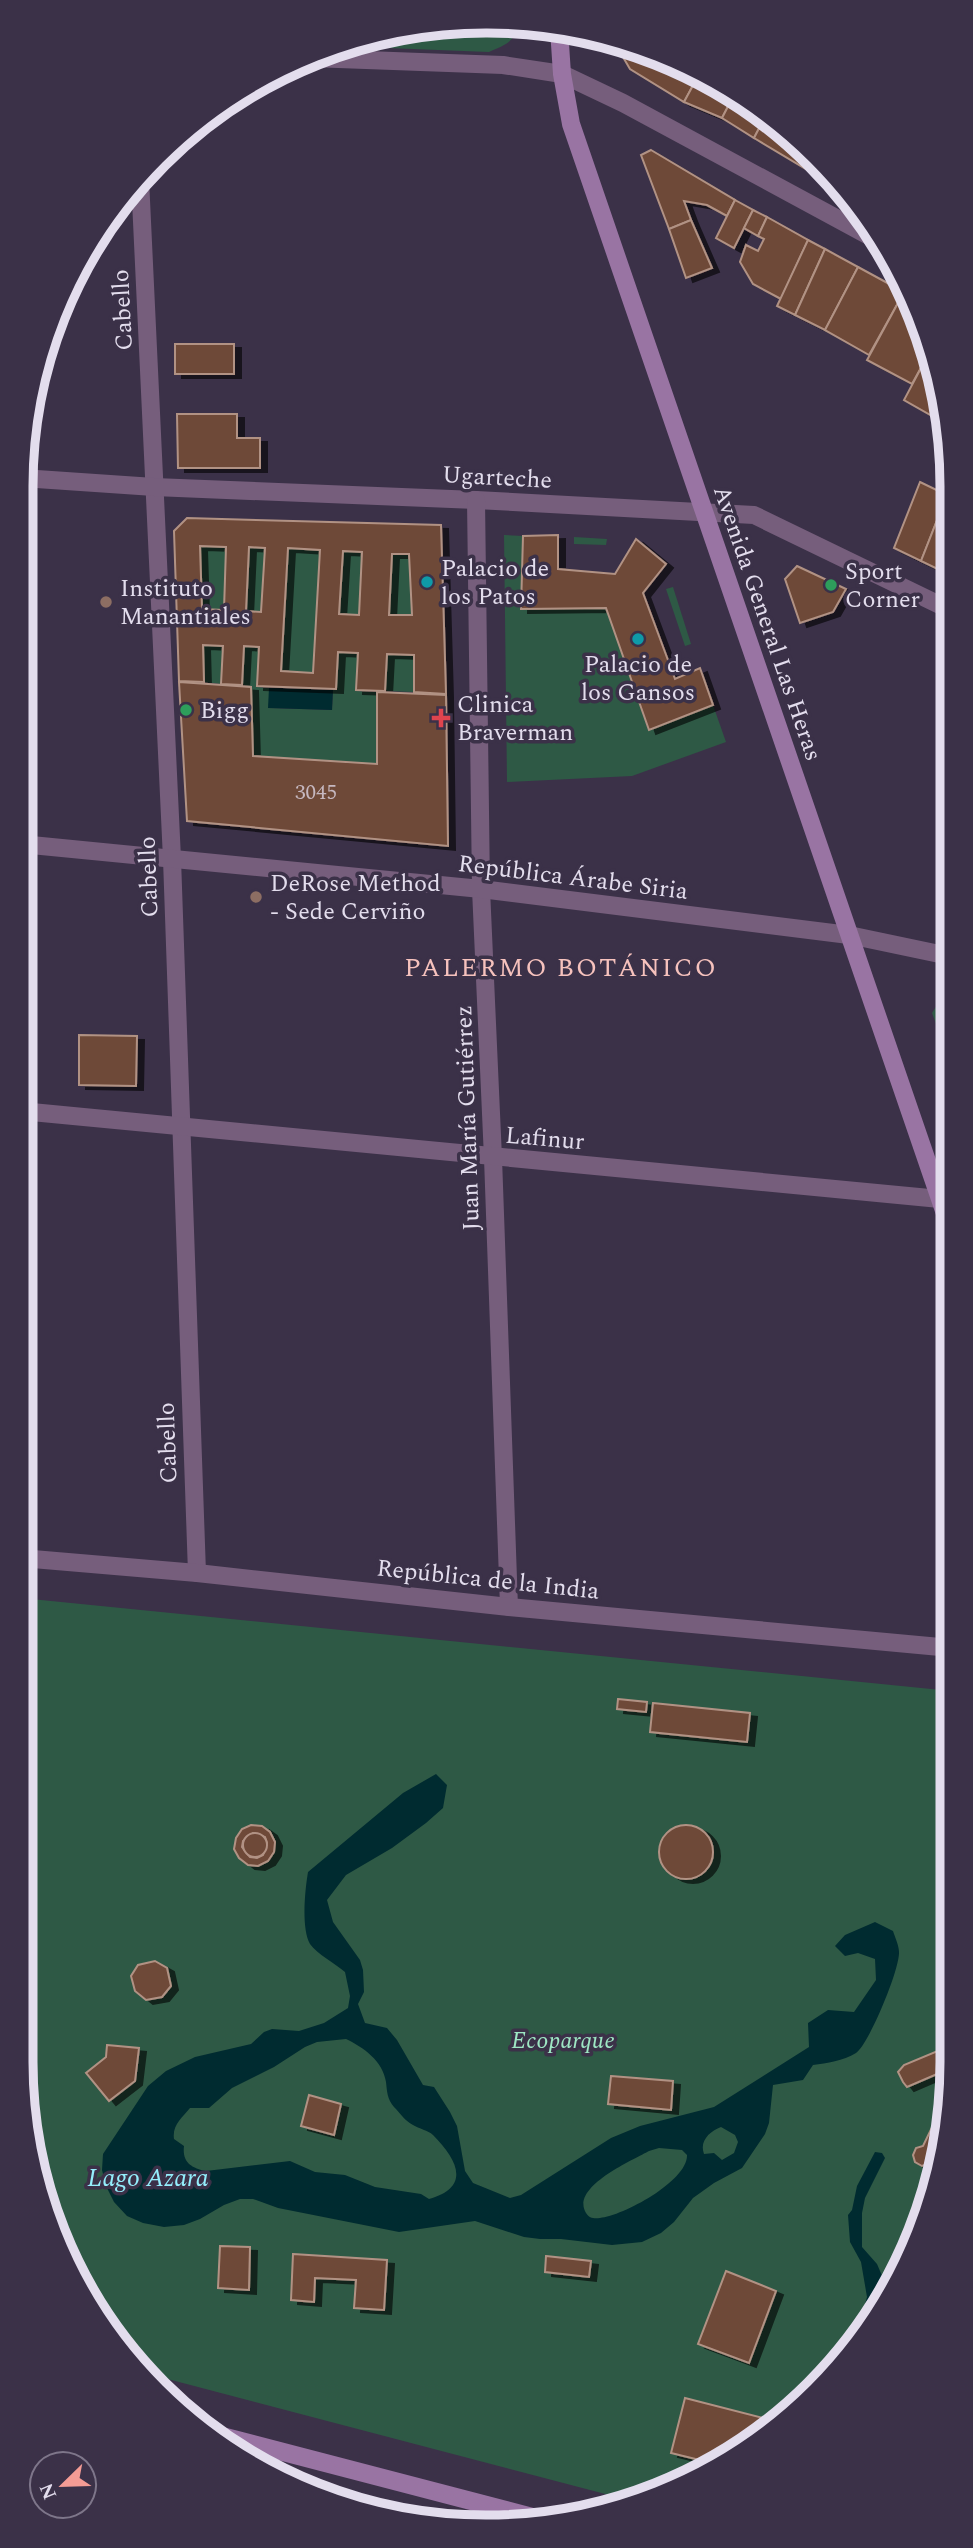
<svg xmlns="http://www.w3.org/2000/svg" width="973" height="2548" viewBox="0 0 973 2548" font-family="Spectral,serif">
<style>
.green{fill:#2e5945}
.water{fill:#002b30;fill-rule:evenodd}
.building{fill:#6e4837;stroke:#b19284;stroke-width:2;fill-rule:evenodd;filter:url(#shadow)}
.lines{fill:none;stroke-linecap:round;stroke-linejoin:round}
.minor{stroke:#765e7c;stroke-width:18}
.secondary{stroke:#9974a3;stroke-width:18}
.culture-dot{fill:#0f9aa8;stroke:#3b3148;stroke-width:2.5}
.leisure-dot{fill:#2e9e5b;stroke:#3b3148;stroke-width:2.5}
.education-dot{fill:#8d6e63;stroke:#3b3148;stroke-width:2.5}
.health-dot{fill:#e0444e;stroke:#3b3148;stroke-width:2.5}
.labels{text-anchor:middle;stroke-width:7;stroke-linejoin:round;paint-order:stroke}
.number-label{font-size:21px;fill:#c6b8c0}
.street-label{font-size:24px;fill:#e3dded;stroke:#3b3148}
.poi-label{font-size:24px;fill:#e3dded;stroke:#3b3148;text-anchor:start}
.park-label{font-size:24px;font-style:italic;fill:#9ee7c4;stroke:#3b3148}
.neighbourhood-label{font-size:26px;letter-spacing:2px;fill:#f6c2bd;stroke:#3b3148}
.water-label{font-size:26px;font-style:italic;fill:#94eefc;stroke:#3b3148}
.rim{fill:none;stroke:#e3dded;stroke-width:9}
</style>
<defs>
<filter id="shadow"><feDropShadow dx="7" dy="4" stdDeviation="0" flood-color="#0009"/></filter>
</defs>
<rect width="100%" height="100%" fill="#3b3148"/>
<g class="green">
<path d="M 516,22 C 517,42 505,45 489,52 L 336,46 L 426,25 Z"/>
<path d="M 504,535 L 523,536 L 521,609 L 606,608 L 648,729 L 713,705 L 726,742 L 632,776 L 507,782 Z"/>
<path d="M 574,537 L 607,539 L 606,545 L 574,544 Z"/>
<path d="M 200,546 L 226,547 L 224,610 L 202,609 Z"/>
<path d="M 249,547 L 265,548 L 261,612 L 246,611 Z"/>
<path d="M 288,548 L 320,550 L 313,673 L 281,671 Z"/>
<path d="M 343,551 L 362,552 L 359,615 L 339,614 Z"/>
<path d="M 392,554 L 409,554 L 412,615 L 389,615 Z"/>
<path d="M 673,587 L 691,644 L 685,646 L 666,589 Z"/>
<path d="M 203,645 L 223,646 L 221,684 L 204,682 Z"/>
<path d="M 244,646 L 259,647 L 257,687 L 269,688 L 269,708 L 332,710 L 333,690 L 336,690 L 338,652 L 358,653 L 356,691 L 377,692 L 377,764 L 253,756 L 251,687 L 253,687 L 242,685 Z"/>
<path d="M 387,654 L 414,655 L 414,692 L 385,691 Z"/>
<path d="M 948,988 L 949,988 L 950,1061 L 932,1013 Z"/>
<path d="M 21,1598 L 951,1691 L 952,2061 L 936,2182 L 904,2268 L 856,2345 L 745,2449 L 665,2491 L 632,2501 L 141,2372 L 136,2368 L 83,2294 L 46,2212 L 21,2062 Z"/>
</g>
<g class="water">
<path d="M 269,688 L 333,690 L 332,710 L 268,708 Z"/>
<path d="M 436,1774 L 447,1785 L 443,1808 L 426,1823 L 392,1848 L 346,1875 L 327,1900 L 333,1922 L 360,1960 L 363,1970 L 364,1992 L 358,2004 L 365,2023 L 387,2028 L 397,2040 L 423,2085 L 434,2087 L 450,2112 L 457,2126 L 465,2171 L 473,2183 L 510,2198 L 521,2195 L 611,2138 L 640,2126 L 714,2107 L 809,2047 L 808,2023 L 828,2010 L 854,2012 L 876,1980 L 875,1959 L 858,1953 L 845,1956 L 835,1946 L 845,1935 L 875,1922 L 893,1931 C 895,1937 899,1946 899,1952 C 900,1969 869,2044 856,2053 C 843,2061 827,2063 813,2065 L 803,2080 L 773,2085 L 769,2123 L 765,2134 L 742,2168 L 714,2183 L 693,2198 L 674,2222 L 661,2233 L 642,2242 L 612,2245 L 561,2239 L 540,2239 L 524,2237 L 475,2221 L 399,2232 L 278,2208 L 253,2199 L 240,2199 L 224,2205 L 200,2219 L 184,2225 L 164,2227 L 143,2223 L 127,2216 L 114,2202 L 106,2186 L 102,2170 L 103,2154 L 148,2086 L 166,2071 L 195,2057 L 251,2044 L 264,2032 L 272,2029 L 299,2031 L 324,2023 L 348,2008 L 350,1996 L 345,1972 C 336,1964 317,1954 310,1944 C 301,1928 305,1890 308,1872 L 403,1793 ZM 346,2039 C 363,2047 383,2061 386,2082 C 387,2091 387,2099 394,2107 C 400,2113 405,2121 413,2125 C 419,2129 428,2130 433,2135 C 457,2159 472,2187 429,2199 L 421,2194 L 375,2187 L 345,2175 L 315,2172 L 290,2161 L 206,2171 C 191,2168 182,2162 184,2146 L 174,2139 C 172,2125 182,2118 190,2108 L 209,2108 L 232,2088 L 274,2067 L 305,2047 L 317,2042 ZM 721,2127 L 735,2135 L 738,2142 L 734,2153 L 722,2160 L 714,2153 L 704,2154 C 699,2141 710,2131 721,2127 ZM 659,2148 L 682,2150 L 687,2155 C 688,2181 623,2216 600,2218 C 594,2219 589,2218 586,2213 C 570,2187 633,2160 649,2151 Z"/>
<path d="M 875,2152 L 882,2153 L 885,2158 L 865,2198 L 862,2213 L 862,2247 L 877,2264 L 889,2292 L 856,2345 L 841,2359 L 842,2349 L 861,2318 L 867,2297 L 861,2262 L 850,2242 L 848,2215 L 852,2210 L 857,2186 Z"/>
</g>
<g class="building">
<path d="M 613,40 L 697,78 L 684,102 L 630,69 Z"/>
<path d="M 697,78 L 734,95 L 722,118 L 684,102 Z"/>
<path d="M 734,95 L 745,99 L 765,117 L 754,138 L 722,118 Z"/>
<path d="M 765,117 L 834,177 L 831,184 L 754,138 Z"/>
<path d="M 651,150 L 735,200 L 727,216 L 707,205 L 684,201 L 691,220 L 669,229 L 641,155 Z"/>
<path d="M 834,177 L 837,180 L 843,190 L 831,184 Z"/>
<path d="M 735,200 L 753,210 L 734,248 L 716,238 Z"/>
<path d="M 753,210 L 767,217 L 758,236 L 744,228 Z"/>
<path d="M 767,217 L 808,240 L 781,299 L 753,284 L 740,262 L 746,245 L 758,251 L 764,239 L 758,236 Z"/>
<path d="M 691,220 L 712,268 L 686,278 L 669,229 Z"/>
<path d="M 808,240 L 825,249 L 795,315 L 777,306 Z"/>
<path d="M 825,249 L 858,267 L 825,330 L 795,315 Z"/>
<path d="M 858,267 L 904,292 L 869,355 L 825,330 Z"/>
<path d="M 904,292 L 916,308 L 929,353 L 912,384 L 867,360 Z"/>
<rect x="175" y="344" width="59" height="30"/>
<path d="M 929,353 L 948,425 L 904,400 Z"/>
<path d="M 177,414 L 237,414 L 237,438 L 260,438 L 260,468 L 178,468 Z"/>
<path d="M 920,482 L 947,495 L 921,561 L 894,548 Z"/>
<path d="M 947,495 L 948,495 L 948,574 L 921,561 Z"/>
<path d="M 187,518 L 441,525 L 446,694 L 414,692 L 414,655 L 387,654 L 385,691 L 356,690 L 358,653 L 338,652 L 336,689 L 257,686 L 259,647 L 244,646 L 242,685 L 221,684 L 223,646 L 203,645 L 204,682 L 179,681 L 174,531 ZM 200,546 L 226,547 L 224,610 L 202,609 ZM 249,547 L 265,548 L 261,612 L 246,611 ZM 288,548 L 320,550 L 313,673 L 281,671 ZM 343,551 L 362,552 L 359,615 L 339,614 ZM 392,554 L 409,554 L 412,615 L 389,615 Z"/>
<path d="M 558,535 L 558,569 L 615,574 L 636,539 L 666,564 L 643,593 L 675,679 L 700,668 L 713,705 L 649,730 L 606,608 L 521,609 L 523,536 Z"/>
<path d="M 797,566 L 846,589 L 833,612 L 800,623 L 785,579 Z"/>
<path d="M 179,682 L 251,687 L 253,756 L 377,764 L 377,692 L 446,695 L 448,846 L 187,821 Z"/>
<path d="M 79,1035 L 137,1036 L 136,1086 L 79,1085 Z"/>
<path d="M 618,1699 L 647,1702 L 646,1712 L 617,1709 Z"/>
<path d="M 653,1703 L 750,1713 L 747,1742 L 650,1732 Z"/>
<circle cx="686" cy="1852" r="27"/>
<path d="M 251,1825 L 262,1826 L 270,1832 L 275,1842 L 274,1852 L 268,1861 L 258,1866 L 248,1865 L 239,1858 L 234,1849 L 236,1838 L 242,1829 ZM 253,1833 L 265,1837 L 267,1843 L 263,1855 L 257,1858 L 250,1857 L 242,1847 L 243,1841 Z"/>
<circle cx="255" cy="1845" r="12"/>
<path d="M 155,1961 L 167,1968 L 171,1986 L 162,1997 L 146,2000 L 135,1991 L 131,1976 L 138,1965 Z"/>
<path d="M 107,2045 L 139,2048 L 135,2081 L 109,2101 L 86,2073 L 106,2057 Z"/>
<path d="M 952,2045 L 951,2068 L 907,2087 L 903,2082 L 898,2072 L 904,2065 Z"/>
<path d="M 611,2076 L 673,2081 L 671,2110 L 608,2104 Z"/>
<path d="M 309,2095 L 341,2104 L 334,2135 L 301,2126 Z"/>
<path d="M 938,2115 L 945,2118 L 938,2168 L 929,2163 L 922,2166 L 915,2162 L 913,2155 L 916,2148 L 923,2146 Z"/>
<path d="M 220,2246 L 250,2247 L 249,2290 L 218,2288 Z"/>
<path d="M 293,2254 L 387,2260 L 384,2310 L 354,2308 L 356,2280 L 315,2278 L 314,2302 L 291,2300 Z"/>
<path d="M 546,2256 L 591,2261 L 589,2277 L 545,2272 Z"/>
<path d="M 726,2271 L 776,2291 L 749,2363 L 698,2344 Z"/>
<path d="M 685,2398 L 775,2421 L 745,2449 L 716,2464 L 671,2453 Z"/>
</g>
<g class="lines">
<g class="minor">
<path d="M 311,58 L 503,65 L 562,74 L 623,103 L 873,238"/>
<path d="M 140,179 L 172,859 L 197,1573"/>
<path d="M 22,478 L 154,487 L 476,500 L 754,515 L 948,609"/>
<path d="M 476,500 L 481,889 L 493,1158 L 509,1607"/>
<path d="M 21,844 L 481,889 L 849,935 L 949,956"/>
<path d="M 21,1111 L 940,1199"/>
<path d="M 21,1558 L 197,1573 L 509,1607 L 951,1648"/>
</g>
<g class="secondary">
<path d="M 559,29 L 562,74 L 571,124 L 950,1228"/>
<path d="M 218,2435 L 540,2519"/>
</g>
</g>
<g class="culture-dot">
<circle cx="427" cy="582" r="7"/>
<circle cx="638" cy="639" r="7"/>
</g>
<g class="leisure-dot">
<circle cx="831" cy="585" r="7"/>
<circle cx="186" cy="710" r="7"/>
</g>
<g class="education-dot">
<circle cx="106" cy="602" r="7"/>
<circle cx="256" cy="897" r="7"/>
</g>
<path class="health-dot" d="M437.5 707.5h7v7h7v7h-7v7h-7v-7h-7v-7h7z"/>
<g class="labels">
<g class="number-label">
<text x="316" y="799">3045</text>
</g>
<g class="street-label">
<text transform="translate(122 310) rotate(-93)" y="8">Cabello</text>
<text transform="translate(497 477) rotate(3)" y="8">Ugarteche</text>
<text transform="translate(768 623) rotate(71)" y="8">Avenida General Las Heras</text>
<text transform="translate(148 877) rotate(-92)" y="8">Cabello</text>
<text transform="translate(573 877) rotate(7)" y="8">República Árabe Siria</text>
<text transform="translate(467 1118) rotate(-92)" y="8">Juan María Gutiérrez</text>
<text transform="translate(545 1138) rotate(5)" y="8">Lafinur</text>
<text transform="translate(167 1443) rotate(-92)" y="8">Cabello</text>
<text transform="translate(488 1579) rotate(6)" y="8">República de la India</text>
</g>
<g class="poi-label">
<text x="441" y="576">Palacio de<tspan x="441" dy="28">los Patos</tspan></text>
<text x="845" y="579">Sport<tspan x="845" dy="28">Corner</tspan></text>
<text x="120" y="596">Instituto<tspan x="120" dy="28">Manantiales</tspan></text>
<text x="638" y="672" text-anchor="middle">Palacio de<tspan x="638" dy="28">los Gansos</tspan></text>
<text x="457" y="712">Clinica<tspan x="457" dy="28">Braverman</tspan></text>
<text x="200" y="718">Bigg</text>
<text x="270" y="891">DeRose Method<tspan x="270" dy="28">- Sede Cerviño</tspan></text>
</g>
<g class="park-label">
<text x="563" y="2048">Ecoparque</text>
</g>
<g class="neighbourhood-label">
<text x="561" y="976">PALERMO BOTÁNICO</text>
</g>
<g class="water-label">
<text x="148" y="2186">Lago Azara</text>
</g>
</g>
<path d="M0 0H973V2548H0ZM486 33H487A453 453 0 0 1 940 486V2062A453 453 0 0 1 487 2515H486A453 453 0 0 1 33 2062V486A453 453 0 0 1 486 33Z" fill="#3b3148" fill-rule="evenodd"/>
<path class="rim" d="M486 33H487A453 453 0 0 1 940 486V2062A453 453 0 0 1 487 2515H486A453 453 0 0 1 33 2062V486A453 453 0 0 1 486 33Z"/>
<g transform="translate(63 2485) rotate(247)"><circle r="33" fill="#3b3148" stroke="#7e768a" stroke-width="2"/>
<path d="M0-5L12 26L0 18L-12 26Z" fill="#f59c95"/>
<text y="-10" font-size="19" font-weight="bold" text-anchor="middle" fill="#e3dded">N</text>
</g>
</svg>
